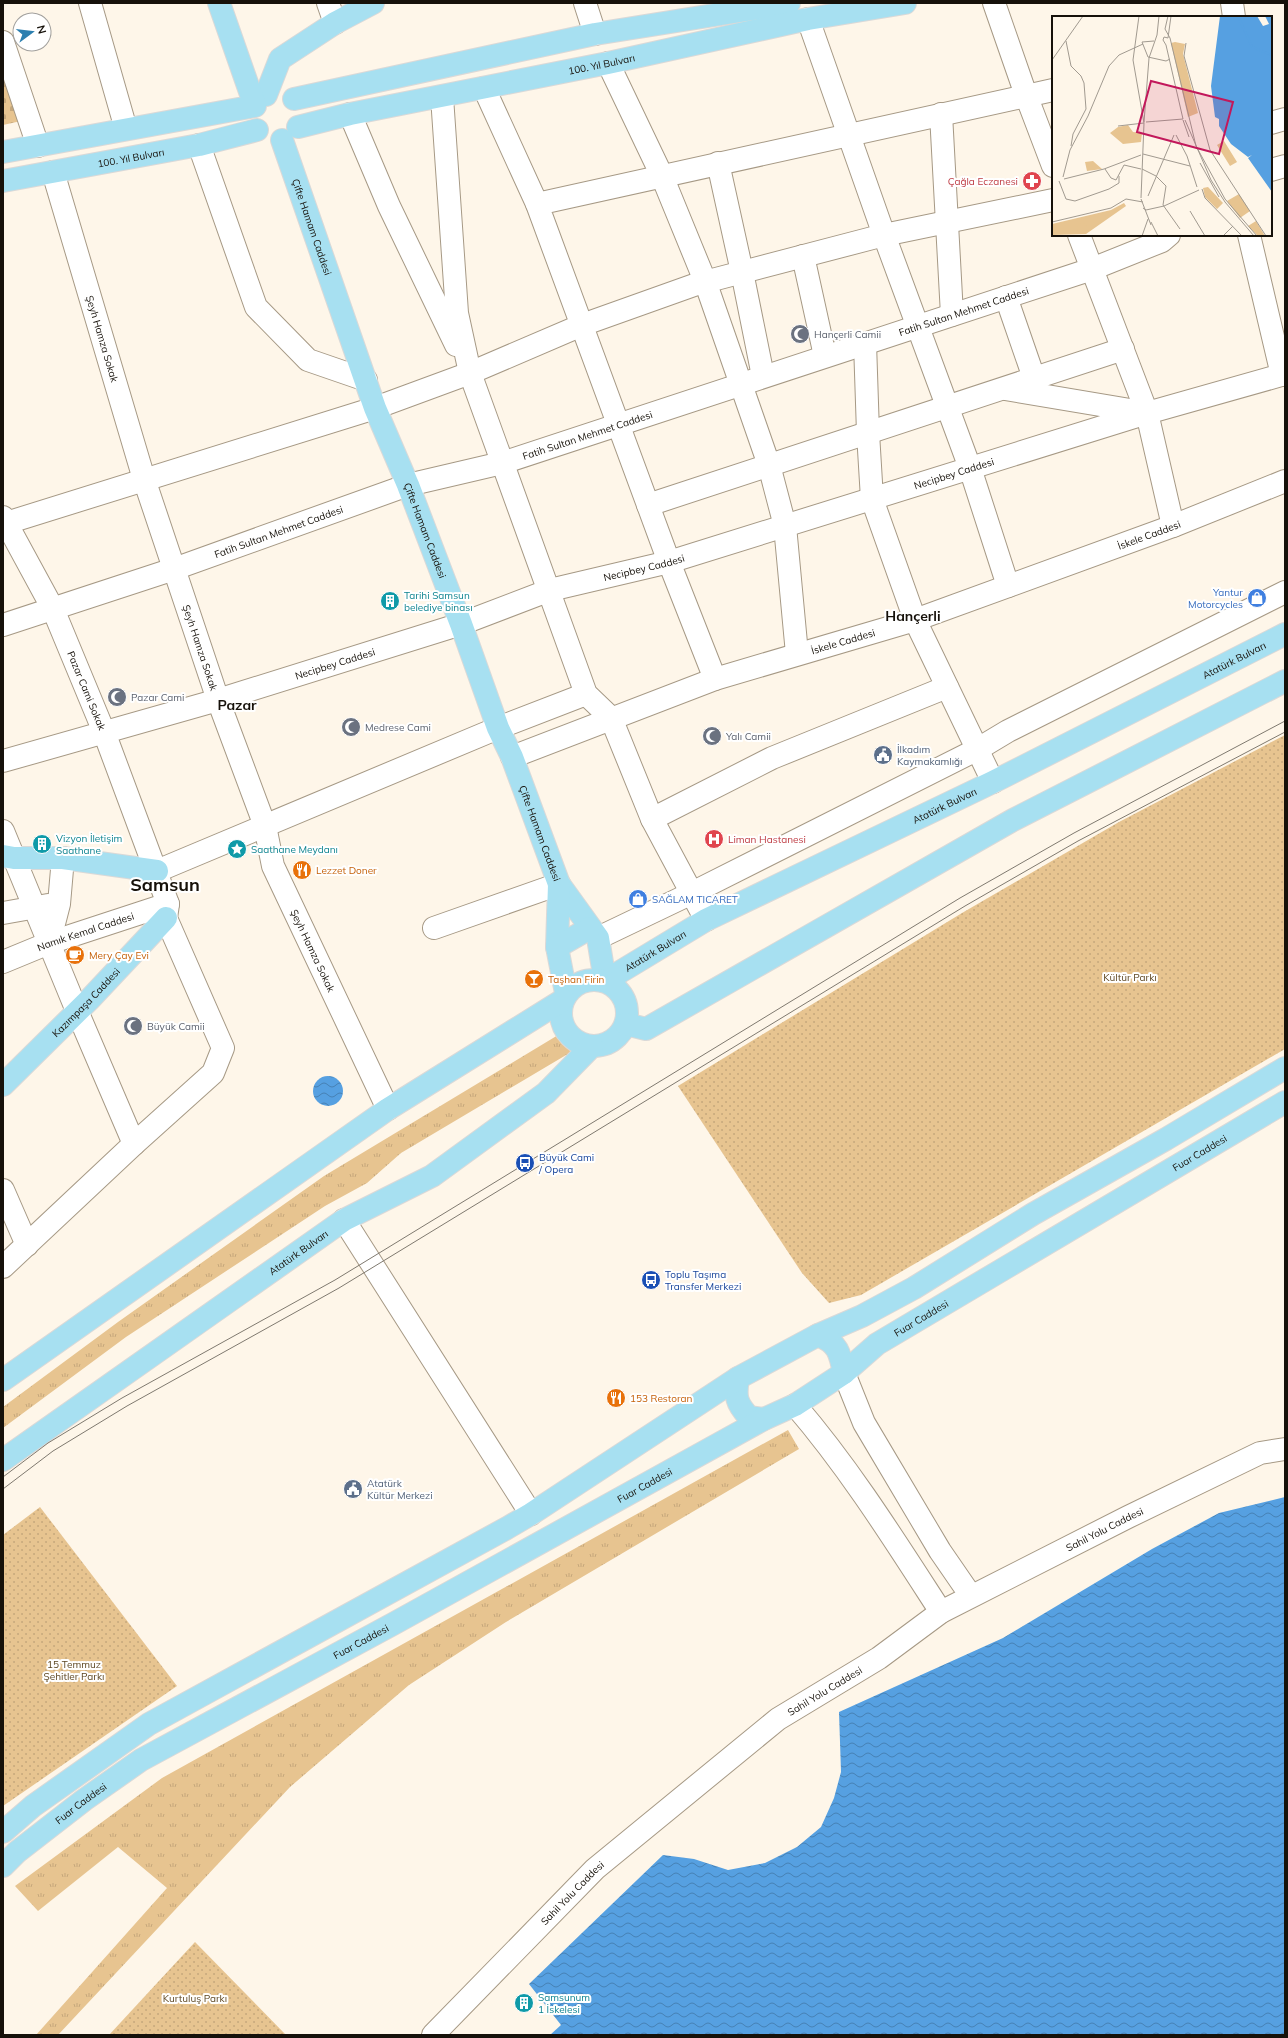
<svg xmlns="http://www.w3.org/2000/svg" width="1288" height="2038" viewBox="0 0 1288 2038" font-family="Mulish,sans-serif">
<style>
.grass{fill:url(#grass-tufts)}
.cemetery{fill:url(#cemetery-stones)}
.park{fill:url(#park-dots)}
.water{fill:url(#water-waves)}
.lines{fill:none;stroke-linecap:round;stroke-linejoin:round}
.minor-casing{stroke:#a69985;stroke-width:24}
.major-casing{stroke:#dad9d8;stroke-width:24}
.minor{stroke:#fff;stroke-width:22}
.major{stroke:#a7e0f1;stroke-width:22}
.tram{stroke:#7f796f;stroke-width:1}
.labels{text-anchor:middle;stroke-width:4;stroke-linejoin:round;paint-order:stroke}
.street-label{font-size:10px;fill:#16110a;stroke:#fff}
.health-label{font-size:10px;fill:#be3a42;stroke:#fff;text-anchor:end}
.worship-label{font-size:10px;fill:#5b616d;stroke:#fff;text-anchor:start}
.shop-label{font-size:10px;fill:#366cbe;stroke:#fff;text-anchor:end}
.culture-label{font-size:10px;fill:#0d838f;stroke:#fff;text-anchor:start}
.service-label{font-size:10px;fill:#4e5e75;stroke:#fff;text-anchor:start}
.food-label{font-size:10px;fill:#c56008;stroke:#fff;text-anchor:start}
.park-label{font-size:10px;fill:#5c4520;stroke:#fff}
.transit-label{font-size:10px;fill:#164399;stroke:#fff;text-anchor:start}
.district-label{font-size:14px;font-weight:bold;fill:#16110a;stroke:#fff}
.town-label{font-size:18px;font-weight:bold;fill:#16110a;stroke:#fff}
.inset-river{fill:none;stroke:#56a0e1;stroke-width:2}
.inset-road{fill:none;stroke:#a19a90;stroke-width:1}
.view{fill:#c2185b;fill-opacity:0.15;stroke:#c2185b;stroke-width:2}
.inset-edge{fill:none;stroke:#16110a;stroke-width:2}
</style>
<defs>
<pattern id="grass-tufts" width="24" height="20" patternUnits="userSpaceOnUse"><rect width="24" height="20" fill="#e7c490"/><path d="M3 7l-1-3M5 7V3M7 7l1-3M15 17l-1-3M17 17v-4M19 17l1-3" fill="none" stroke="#c5a77b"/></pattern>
<pattern id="cemetery-stones" width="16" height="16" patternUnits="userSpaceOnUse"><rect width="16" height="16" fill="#e7c490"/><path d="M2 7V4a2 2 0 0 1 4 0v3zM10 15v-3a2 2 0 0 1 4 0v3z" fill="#c5a77b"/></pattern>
<pattern id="park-dots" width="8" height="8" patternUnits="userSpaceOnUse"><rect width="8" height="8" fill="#e7c490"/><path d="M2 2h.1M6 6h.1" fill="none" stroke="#c5a77b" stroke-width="1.8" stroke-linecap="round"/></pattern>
<pattern id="water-waves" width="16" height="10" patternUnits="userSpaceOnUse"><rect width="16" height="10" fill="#56a0e1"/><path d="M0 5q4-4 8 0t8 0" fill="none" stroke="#4681b5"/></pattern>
</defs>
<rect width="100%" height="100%" fill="#fef6e9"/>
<g class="grass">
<path d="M 573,1026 L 583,1045 L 401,1153 L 367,1183 L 325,1206 L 126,1337 L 3,1428 L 3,1407 L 118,1322 L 324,1176 Z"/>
<path d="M 788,1430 L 799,1449 L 506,1622 L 409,1685 L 290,1787 L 58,2035 L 36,2035 L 167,1888 L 118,1847 L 38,1911 L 15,1886 L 162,1778 Z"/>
</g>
<path class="cemetery" d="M 3,65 L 21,121 L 3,125 Z"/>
<g class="park">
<path d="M 1285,735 L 1285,1049 L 861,1295 L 829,1303 L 802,1273 L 678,1086 L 962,913 L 1119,822 Z"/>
<path d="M 40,1507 L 177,1686 L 3,1806 L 3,1535 Z"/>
<path d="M 195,1942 L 286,2035 L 109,2035 Z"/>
</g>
<g class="water">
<circle cx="328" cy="1091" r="15"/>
<path d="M 1285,1497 L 1285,2035 L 550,2035 L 561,2025 L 529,1984 L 663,1855 L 694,1859 L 728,1870 L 765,1863 L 797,1847 L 821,1827 L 834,1798 L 841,1772 L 839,1712 L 1003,1638 L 1152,1549 L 1219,1513 Z"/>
</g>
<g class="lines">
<defs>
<g id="minor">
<path d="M 90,3 L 126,129"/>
<path d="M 328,3 L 335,23"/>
<path d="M 585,3 L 595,34"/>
<path d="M 994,3 L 1026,95 L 1053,166"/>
<path d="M 1232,3 L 1234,17"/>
<path d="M 808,19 L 884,235 L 970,468 L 1008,586"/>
<path d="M 3,42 L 38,146"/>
<path d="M 608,63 L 662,176 L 705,281 L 769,465 L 785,526 L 797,654"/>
<path d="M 484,88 L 537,204"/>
<path d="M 442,97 L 457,313 L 470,373 L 586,694 L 611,718 L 652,819 L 706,920"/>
<path d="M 350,114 L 389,206 L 456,345"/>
<path d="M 941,114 L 952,315"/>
<path d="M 1271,123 L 1285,119"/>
<path d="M 199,145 L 256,307 L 308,360 L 366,380"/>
<path d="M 718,163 L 742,272 L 763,376"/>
<path d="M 1271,170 L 1285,166"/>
<path id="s1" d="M 53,172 L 144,479 L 218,700 L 265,826 L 273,866 L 388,1109"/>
<path d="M 1079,235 L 1147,413 L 1173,526"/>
<path d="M 1249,235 L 1282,375"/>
<path d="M 803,256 L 825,356"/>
<path d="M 1006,297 L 1034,378"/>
<path d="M 865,343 L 868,433 L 872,499 L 915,620 L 993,782"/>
<path d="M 1005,389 L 1142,412"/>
<path d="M 648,505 L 1123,349"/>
<path id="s2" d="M 3,517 L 53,609 L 104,732 L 168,904 L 166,918 L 223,1048 L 213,1073 L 134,1144 L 3,1267"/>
<path d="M 3,524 L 375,408 L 470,373 L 582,325 L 697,284 L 884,235 L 1053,200"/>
<path id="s3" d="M 3,625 L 174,569 L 408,485 L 502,463 L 1092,269 L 1162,241 L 1169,235"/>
<path d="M 715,679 L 669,562 L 537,204 L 1053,90"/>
<path id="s4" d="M 512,757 L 715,679 L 915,620 L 1173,526 L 1285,481"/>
<path id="s5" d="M 3,761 L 218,700 L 461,624 L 550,590 L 669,562 L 1147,413 L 1285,374"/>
<path d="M 652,819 L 772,758 L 947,687"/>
<path d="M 3,831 L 77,1011 L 134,1144"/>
<path d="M 157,871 L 498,728 L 586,694"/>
<path d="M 3,913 L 48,905"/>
<path d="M 434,928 L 559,884"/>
<path d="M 598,938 L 692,893 L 978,749 L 1008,731 L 1285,592"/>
<path d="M 49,943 L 59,904 L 63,858"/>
<path id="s6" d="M 3,962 L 49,943 L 168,904"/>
<path d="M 3,1190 L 27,1245"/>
<path d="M 344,1220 L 531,1514"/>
<path d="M 844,1373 L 864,1423 L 940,1551 L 971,1596"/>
<path d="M 795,1405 C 850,1469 895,1541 941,1612"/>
<path id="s7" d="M 433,2035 L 595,1869 L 778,1719 L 879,1658 L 941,1612 L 1128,1517 L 1260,1453 L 1285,1449"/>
</g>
<g id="major">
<path d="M 266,95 L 280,59 L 335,23 L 373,3"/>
<path d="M 294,99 L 595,34 L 789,3"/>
<path id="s8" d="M 298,127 L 350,114 L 608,63 L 808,19 L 905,3"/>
<path id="s9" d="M 282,140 L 375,408 L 408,485 L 461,624 L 498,728 L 512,757 L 559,884 L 598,938 L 605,981 L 706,920 L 993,782 L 1285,634"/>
<path d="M 3,152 L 255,106 L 219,3"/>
<path id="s10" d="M 3,181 L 199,145 L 257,130"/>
<path d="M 3,856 L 14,858 L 63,858 L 157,871"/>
<path d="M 559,884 L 557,947 L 566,993"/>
<path d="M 557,947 L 590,928"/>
<circle cx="594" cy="1013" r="33"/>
<path d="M 626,1024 L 646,1029 L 1013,820 L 1285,681"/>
<path id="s11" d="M 3,1085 L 89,1000 L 166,918"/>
<path d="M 818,1335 C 838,1343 840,1353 844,1373"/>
<path d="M 738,1378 C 735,1397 736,1403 749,1417 L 764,1419"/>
<path d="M 3,1380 L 388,1109 L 563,1000"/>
<path id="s12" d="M 3,1460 L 344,1220 L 432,1176 L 546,1093 L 592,1046"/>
<path d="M 3,1832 L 33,1806 L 149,1724 L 507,1528 L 531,1514 L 738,1378 L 818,1335 L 862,1316 L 914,1288 L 1033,1214 L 1166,1139 L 1285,1068"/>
<path id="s13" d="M 3,1866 L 17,1852 L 84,1800 L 141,1760 L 393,1624 L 764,1419 L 795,1405 L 844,1373 L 877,1344 L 1285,1102"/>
</g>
</defs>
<use href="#minor" class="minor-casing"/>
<use href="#major" class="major-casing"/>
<use href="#minor" class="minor"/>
<use href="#major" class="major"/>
<g class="tram">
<path d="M 3,1477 L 48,1443 L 122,1398 L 335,1280 L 960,898 L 1074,833 L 1285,721"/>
<path d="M 3,1489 L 53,1451 L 127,1406 L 339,1288 L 965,906 L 1078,841 L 1285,732"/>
</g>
</g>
<defs>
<symbol id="pharmacy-disc" viewBox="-11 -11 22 22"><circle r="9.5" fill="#e0444e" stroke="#fff"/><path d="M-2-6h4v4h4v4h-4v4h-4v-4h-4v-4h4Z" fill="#fff"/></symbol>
<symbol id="mosque-disc" viewBox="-11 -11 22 22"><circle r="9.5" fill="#6b7280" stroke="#fff"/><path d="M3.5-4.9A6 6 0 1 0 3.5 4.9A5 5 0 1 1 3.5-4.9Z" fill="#fff"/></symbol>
<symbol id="shop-disc" viewBox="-11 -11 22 22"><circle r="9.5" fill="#3f7fe0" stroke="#fff"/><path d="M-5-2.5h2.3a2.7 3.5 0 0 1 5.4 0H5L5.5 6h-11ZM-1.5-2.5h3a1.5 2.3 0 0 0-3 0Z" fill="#fff"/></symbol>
<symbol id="building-disc" viewBox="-11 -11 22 22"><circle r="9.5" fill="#0f9aa8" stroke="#fff"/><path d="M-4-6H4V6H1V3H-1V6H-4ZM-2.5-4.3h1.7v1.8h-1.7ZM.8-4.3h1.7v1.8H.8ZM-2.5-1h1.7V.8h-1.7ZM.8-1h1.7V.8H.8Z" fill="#fff"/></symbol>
<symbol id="civic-disc" viewBox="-11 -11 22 22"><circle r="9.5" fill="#5c6f8a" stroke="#fff"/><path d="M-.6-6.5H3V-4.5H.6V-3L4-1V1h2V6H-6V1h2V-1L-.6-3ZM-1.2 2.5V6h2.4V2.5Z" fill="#fff"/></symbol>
<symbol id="hospital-disc" viewBox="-11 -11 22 22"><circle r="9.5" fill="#e0444e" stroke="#fff"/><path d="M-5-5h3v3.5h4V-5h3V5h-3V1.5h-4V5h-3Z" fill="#fff"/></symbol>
<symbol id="sight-disc" viewBox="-11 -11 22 22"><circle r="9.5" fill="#0f9aa8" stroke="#fff"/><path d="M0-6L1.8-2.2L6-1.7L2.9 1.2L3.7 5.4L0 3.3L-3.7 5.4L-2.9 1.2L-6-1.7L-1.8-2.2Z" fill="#fff"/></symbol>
<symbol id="restaurant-disc" viewBox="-11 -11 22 22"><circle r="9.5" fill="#e8710a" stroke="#fff"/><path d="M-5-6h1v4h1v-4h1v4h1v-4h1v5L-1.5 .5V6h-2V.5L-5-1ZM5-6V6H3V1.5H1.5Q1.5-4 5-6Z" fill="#fff"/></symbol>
<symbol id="cafe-disc" viewBox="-11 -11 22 22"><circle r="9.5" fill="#e8710a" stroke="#fff"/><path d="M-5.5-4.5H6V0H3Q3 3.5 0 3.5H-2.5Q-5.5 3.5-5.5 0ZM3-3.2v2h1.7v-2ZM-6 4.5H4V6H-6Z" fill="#fff"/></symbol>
<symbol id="bar-disc" viewBox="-11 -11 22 22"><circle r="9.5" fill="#e8710a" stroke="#fff"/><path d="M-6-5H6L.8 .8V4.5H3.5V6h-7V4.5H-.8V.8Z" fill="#fff"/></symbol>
<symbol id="bus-disc" viewBox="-11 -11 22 22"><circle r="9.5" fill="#1a4fb4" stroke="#fff"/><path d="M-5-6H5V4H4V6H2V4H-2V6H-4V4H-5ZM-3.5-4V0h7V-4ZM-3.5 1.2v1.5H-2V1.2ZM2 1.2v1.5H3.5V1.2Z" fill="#fff"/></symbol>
</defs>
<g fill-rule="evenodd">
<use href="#pharmacy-disc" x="1021" y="170" width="22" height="22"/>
<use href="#mosque-disc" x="789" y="323" width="22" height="22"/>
<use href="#shop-disc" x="1246" y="587" width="22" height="22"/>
<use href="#building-disc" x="379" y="590" width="22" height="22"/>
<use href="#mosque-disc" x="106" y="686" width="22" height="22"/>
<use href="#mosque-disc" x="340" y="716" width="22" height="22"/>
<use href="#mosque-disc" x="701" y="725" width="22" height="22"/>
<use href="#civic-disc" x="872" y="744" width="22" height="22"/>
<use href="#hospital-disc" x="703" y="828" width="22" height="22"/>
<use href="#building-disc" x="31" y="833" width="22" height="22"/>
<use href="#sight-disc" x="226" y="838" width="22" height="22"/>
<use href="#restaurant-disc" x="291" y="859" width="22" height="22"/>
<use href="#shop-disc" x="627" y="888" width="22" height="22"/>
<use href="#cafe-disc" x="64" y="944" width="22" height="22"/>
<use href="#bar-disc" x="523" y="968" width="22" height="22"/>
<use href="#mosque-disc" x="122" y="1015" width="22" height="22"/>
<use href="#bus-disc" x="514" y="1152" width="22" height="22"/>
<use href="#bus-disc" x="640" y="1269" width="22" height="22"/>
<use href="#restaurant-disc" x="605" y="1387" width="22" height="22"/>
<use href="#civic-disc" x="342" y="1478" width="22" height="22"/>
<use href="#building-disc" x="513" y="1992" width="22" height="22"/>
</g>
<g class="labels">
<g class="street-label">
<text dy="4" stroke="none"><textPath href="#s8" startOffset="310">100. Yıl Bulvarı</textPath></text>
<text dy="4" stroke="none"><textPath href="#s10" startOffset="130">100. Yıl Bulvarı</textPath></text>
<text dy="4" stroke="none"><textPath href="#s9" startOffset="92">Çifte Hamam Caddesi</textPath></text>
<text dy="4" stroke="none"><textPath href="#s3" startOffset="1011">Fatih Sultan Mehmet Caddesi</textPath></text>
<text dy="4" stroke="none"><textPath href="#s1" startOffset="174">Şeyh Hamza Sokak</textPath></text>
<text dy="4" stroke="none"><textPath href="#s3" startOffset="615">Fatih Sultan Mehmet Caddesi</textPath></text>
<text dy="4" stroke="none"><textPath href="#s5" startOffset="994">Necipbey Caddesi</textPath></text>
<text dy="4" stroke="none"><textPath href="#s9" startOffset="416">Çifte Hamam Caddesi</textPath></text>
<text dy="4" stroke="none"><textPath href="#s3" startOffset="291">Fatih Sultan Mehmet Caddesi</textPath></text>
<text dy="4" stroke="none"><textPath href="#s4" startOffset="675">İskele Caddesi</textPath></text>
<text dy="4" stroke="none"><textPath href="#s5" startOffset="670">Necipbey Caddesi</textPath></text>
<text dy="4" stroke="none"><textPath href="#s4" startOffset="351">İskele Caddesi</textPath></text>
<text dy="4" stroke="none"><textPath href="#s1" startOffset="498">Şeyh Hamza Sokak</textPath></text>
<text dy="4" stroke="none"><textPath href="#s9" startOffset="1611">Atatürk Bulvarı</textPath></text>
<text dy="4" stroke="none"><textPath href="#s5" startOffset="346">Necipbey Caddesi</textPath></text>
<text dy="4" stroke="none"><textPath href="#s2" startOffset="193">Pazar Cami Sokak</textPath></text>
<text dy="4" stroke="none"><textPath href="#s9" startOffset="1287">Atatürk Bulvarı</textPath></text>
<text dy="4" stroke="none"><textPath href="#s9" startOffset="740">Çifte Hamam Caddesi</textPath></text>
<text dy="4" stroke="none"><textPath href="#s6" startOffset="88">Namık Kemal Caddesi</textPath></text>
<text dy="4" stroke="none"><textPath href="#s1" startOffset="822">Şeyh Hamza Sokak</textPath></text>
<text dy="4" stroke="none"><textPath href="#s9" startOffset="963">Atatürk Bulvarı</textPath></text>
<text dy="4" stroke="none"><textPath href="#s11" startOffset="117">Kazımpaşa Caddesi</textPath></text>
<text dy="4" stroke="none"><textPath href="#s13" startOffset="1396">Fuar Caddesi</textPath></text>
<text dy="4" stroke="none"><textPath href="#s12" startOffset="361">Atatürk Bulvarı</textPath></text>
<text dy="4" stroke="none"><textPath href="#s13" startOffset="1072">Fuar Caddesi</textPath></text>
<text dy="4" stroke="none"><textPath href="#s13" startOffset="748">Fuar Caddesi</textPath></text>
<text dy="4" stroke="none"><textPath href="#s7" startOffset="847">Sahil Yolu Caddesi</textPath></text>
<text dy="4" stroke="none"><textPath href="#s13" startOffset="424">Fuar Caddesi</textPath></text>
<text dy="4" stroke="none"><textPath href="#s7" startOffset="523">Sahil Yolu Caddesi</textPath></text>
<text dy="4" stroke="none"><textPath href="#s13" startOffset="100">Fuar Caddesi</textPath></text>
<text dy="4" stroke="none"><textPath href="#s7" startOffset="199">Sahil Yolu Caddesi</textPath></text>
</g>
<g class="health-label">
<text x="1018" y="185">Çağla Eczanesi</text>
<text x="728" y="843" text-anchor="start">Liman Hastanesi</text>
</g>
<g class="worship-label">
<text x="814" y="338">Hançerli Camii</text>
<text x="131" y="701">Pazar Cami</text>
<text x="365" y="731">Medrese Cami</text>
<text x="726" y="740">Yalı Camii</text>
<text x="147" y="1030">Büyük Camii</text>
</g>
<g class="shop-label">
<text x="1243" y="596">Yantur<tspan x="1243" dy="12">Motorcycles</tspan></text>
<text x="652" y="903" text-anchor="start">SAĞLAM TICARET</text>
</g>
<g class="culture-label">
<text x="404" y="599">Tarihi Samsun<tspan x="404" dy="12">belediye binası</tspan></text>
<text x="56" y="842">Vizyon İletişim<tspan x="56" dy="12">Saathane</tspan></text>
<text x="251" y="853">Saathane Meydanı</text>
<text x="538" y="2001">Samsunum<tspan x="538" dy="12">1 İskelesi</tspan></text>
</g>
<g class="service-label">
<text x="897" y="753">İlkadım<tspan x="897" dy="12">Kaymakamlığı</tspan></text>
<text x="367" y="1487">Atatürk<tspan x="367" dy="12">Kültür Merkezi</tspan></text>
</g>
<g class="food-label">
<text x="316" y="874">Lezzet Doner</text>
<text x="89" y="959">Mery Çay Evi</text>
<text x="548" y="983">Taşhan Firin</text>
<text x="630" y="1402">153 Restoran</text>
</g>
<g class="park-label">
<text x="1130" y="981">Kültür Parkı</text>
<text x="74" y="1668">15 Temmuz<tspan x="74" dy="12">Şehitler Parkı</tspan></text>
<text x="195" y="2002">Kurtuluş Parkı</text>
</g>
<g class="transit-label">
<text x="539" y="1161">Büyük Cami<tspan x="539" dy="12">/ Opera</tspan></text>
<text x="665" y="1278">Toplu Taşıma<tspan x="665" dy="12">Transfer Merkezi</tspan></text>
</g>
<g class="district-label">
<text x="913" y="621">Hançerli</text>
<text x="237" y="710">Pazar</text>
</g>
<g class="town-label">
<text x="165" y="891">Samsun</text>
</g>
</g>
<g transform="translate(1052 16)">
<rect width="220" height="220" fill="#fef6e9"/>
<path d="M 41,145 L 50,153 L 35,155 L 33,146 Z" fill="#e7c490"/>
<path d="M 76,109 L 81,116 L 90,117 L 89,126 L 71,128 L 58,117 L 66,111 Z" fill="#e7c490"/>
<path d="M 123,26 L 133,28 L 131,38 L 146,97 L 136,101 L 119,27 ZM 172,125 L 185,146 L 178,150 L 165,129 ZM 156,171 L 171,187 L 165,193 L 153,181 L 151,172 ZM 187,178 L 198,195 L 188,202 L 175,185 ZM 72,187 L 74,190 L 34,218 L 0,219 L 0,208 L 59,194 ZM 204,205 L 213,220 L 206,220 L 196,210 Z" fill="#e7c490"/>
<path d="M25 212a5 5 0 1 1 10 0a5 5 0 1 1-10 0Z" fill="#e7c490"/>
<path d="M 168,0 L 205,0 L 211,10 L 217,8 L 213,0 L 220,0 L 220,176 L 196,142 L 200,139 L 196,141 L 179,128 L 167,110 L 167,103 L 163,101 L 159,70 Z" fill="#56a0e1"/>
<path class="inset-river" d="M 186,0 L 200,31 L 220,39"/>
<path class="inset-road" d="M 87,0 L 81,44 L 92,107M 116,0 L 113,13 L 118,22 L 144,130 L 173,183 L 205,220M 116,22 L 119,0M 14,25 L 19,50 L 29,60 L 32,67 L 34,93 L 21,118 L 19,130M 102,25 L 90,26 L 96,41 L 114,45 L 118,43M 134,27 L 132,40 L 158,134 L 214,220M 0,44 L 31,0M 131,104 L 137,121M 133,104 L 159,164 L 173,186 L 202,220M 92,106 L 97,42 L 105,19 L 107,0M 94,106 L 131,103 L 114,29 L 111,24 L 112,21 L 116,22M 66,110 L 92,107 L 89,182M 124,119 L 135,140 L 145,171M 91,138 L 138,150M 148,147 L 167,181M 53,153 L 59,162 L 64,164 L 72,149 L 89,153M 90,153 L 104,160 L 114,170 L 111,189 L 128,213M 11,161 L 18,134 L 36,100 L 57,50 L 67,39 L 91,28M 12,163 L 52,153 L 89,139M 7,165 L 14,183 L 23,185 L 57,173 L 67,167 L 67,160M 150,173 L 153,182 L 190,220M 96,180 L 122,119M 89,183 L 99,209M 91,192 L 94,194 L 112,190 L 147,174M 138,195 L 153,220M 0,206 L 59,192 L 74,183 L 91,186M 99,206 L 106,220M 90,220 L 96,203M 171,220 L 181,210"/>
<path class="view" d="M 99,65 L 181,86 L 167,138 L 85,116 Z"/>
<rect width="220" height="220" class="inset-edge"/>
</g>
<rect width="1288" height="2038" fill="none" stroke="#16110a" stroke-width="8"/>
<g transform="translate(32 32) rotate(75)"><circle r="19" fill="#ffffff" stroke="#a2a09d"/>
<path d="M0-3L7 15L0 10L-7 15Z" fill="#2c7faf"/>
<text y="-6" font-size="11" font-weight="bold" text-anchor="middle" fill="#16110a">N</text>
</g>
</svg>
